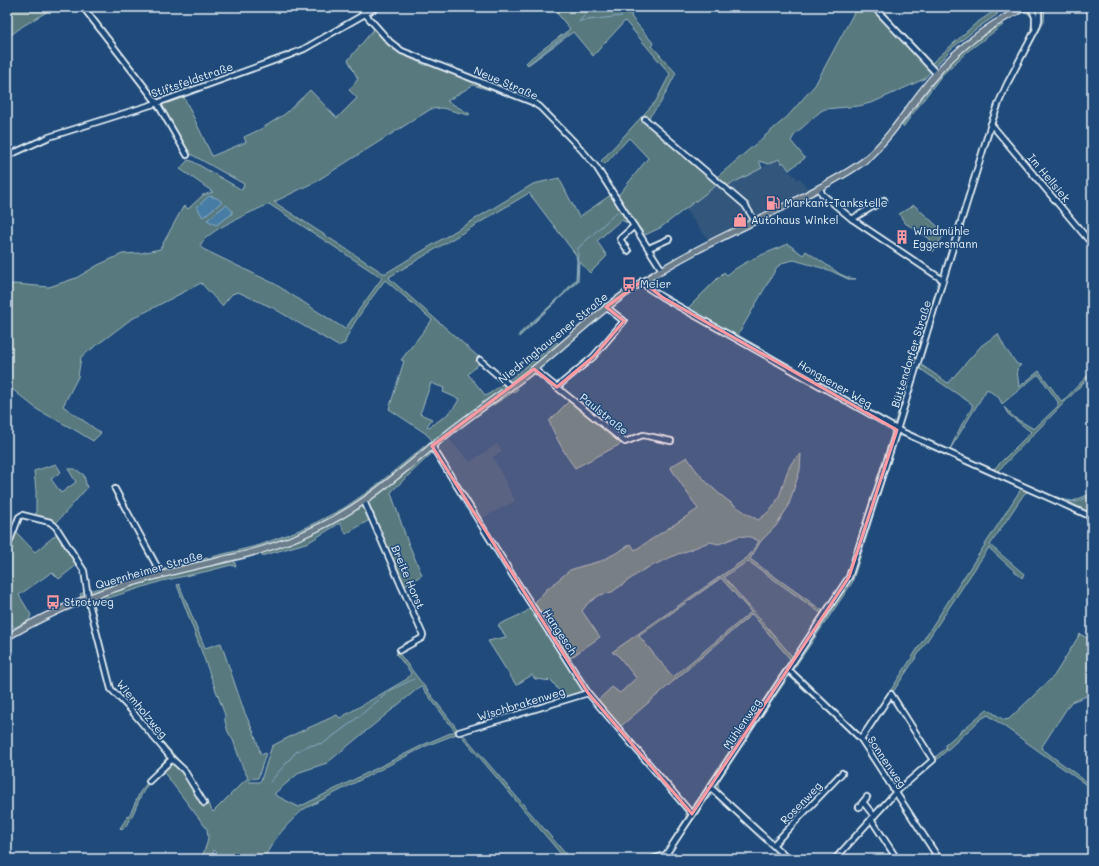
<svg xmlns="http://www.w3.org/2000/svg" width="1099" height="866" viewBox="0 0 1099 866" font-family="Mali,sans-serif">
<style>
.built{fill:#33567c}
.green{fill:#587a7f;stroke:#a0b6bc;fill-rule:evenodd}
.water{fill:#467ca4;stroke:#87abc6}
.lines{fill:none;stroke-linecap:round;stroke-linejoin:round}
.stream{stroke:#87abc6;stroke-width:1}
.minor-casing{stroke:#e8f1f8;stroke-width:8}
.major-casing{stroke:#e8f1f8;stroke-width:8}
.minor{stroke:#1f4a7a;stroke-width:4.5}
.major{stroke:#6c7d8b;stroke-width:5.5}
.marked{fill:#ff9aa2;fill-opacity:0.2;stroke:#ff9aa2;stroke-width:3;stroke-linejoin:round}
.labels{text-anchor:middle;stroke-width:3;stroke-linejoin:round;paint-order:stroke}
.street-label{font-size:11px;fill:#e8f1f8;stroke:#1f4a7a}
.poi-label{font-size:11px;fill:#e8f1f8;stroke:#1f4a7a;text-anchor:start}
</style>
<rect width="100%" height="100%" fill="#1f4a7a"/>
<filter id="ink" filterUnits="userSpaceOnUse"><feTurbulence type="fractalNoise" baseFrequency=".025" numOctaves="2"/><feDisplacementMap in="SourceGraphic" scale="8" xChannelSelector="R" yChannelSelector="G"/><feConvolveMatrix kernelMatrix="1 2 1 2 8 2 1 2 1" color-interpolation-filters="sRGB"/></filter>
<g filter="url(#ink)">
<g class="built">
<path d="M 779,159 L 797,179 L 800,178 L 808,189 L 755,217 L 753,217 L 746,202 L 727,186 Z"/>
<path d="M 718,184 L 745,205 L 751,219 L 709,241 L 685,209 Z"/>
<path d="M 448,438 L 470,462 L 497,444 L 502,451 L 493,457 L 515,501 L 482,518 L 478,518 L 451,476 L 437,448 Z"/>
<path d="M 748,561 L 822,614 L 794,657 L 791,655 L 724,577 Z"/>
</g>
<g class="green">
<path d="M 7,7 L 55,7 L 23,26 L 7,38 Z"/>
<path d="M 552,7 L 620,7 L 625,13 L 628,14 L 635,7 L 638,7 L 631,15 L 632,18 L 654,44 L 652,46 L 676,73 L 660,104 L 649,117 L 649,120 L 716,178 L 787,117 L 815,85 L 857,7 L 879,7 L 932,63 L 975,24 L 994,11 L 998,14 L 976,29 L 951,49 L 924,79 L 874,102 L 859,106 L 825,109 L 821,111 L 795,134 L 791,141 L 805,158 L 789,170 L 784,163 L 781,163 L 779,159 L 768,164 L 759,161 L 762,168 L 727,186 L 721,182 L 660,228 L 645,235 L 640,228 L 638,229 L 617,197 L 648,158 L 629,138 L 605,164 L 601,161 L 656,101 L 670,74 L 625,21 L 593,56 L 573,32 L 528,65 L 526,63 L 531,58 L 570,29 Z"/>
<path d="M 1034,7 L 1045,7 L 1044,22 L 1010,84 L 1000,106 L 995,124 L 997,129 L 993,129 L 920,364 L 948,383 L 982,345 L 998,334 L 1005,348 L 1017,364 L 1021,365 L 1017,369 L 1019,387 L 1039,371 L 1062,402 L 1092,371 L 1092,374 L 997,472 L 1034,489 L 1071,502 L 1092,493 L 1092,520 L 1027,492 L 1024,494 L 990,545 L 1024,574 L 1022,578 L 989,548 L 988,549 L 893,692 L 861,743 L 789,676 L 721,778 L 718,784 L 720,793 L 783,852 L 770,859 L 765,859 L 775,851 L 713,795 L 711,795 L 672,850 L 667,847 L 686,817 L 686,813 L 588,695 L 462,733 L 570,859 L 565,859 L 459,733 L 426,746 L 304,809 C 288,823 273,839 264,859 L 217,859 L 219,855 L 214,850 L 212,859 L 202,859 L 202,857 L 207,843 L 208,837 L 207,829 L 162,770 C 154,777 148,783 143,792 C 136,804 133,820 122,830 L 120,828 L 131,812 L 140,792 L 167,757 L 109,690 L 87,604 L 83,604 L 80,594 L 139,575 L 260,545 L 307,527 L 344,508 L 373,488 L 432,440 L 425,433 L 389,409 L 404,361 L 401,360 L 432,320 L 385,280 C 374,295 348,328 345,343 L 338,346 L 273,308 L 238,292 L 232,294 L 222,306 L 201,283 L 130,320 L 81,357 L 78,377 L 63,406 L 101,433 L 93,441 L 75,430 L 38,410 L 7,385 L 7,285 L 15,284 L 49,287 L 76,278 L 98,265 L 122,254 L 141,253 L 160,249 L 183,207 L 185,206 L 188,209 L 203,195 L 213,192 L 180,169 L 188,160 L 192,161 L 242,190 L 244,184 L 187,152 L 162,106 L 162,104 L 183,95 L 212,156 L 246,142 L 244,137 L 261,129 L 285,114 L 310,90 L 337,118 L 357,98 L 349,90 L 358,79 L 348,60 L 374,29 L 388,45 L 401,54 L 427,66 L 429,64 L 510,95 L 509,96 L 473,85 L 447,101 L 470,114 L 468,115 L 442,108 L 431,109 L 315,182 L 274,202 L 383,273 L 386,273 L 533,184 L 559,178 L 579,217 L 612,194 L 630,224 L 621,220 L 597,241 L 607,256 L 590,273 L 579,261 L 578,281 L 519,337 L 519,334 L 562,295 L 576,279 L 577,261 L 576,255 L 529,193 L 389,277 L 391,280 L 506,381 L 509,380 L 557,342 L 563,349 L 515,385 L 518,389 C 491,407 452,429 431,454 L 392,491 L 391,493 L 407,540 L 422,575 L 405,586 L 368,502 L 365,504 L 371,519 L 346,534 L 340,523 L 309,542 L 262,556 L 260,553 L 234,560 L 236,567 L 231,565 L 208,571 L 162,581 L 93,603 L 110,682 L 113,690 L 131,706 L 185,767 L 213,812 L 243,782 L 248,778 L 242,766 L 233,740 L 228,732 L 225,721 L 225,715 L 177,585 L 179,584 L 205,648 L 221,643 L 244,711 L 255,735 L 261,755 L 266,753 L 258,778 L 249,779 L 250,782 L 259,782 L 261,780 L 272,746 L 297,733 L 337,715 L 340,718 L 407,679 L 411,673 L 396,654 L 398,652 L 458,730 L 564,698 L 552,681 L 535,679 L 532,675 L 516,685 L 488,641 L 506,637 L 498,625 L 526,612 L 546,590 L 570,570 L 582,566 L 601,561 L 618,552 L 631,544 L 635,550 L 698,509 L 670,467 L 687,457 C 704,485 730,504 758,520 C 765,515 774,508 777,500 C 785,486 785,463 801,454 L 800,470 L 788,507 L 776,526 L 761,541 L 750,559 L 823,611 L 846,576 L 891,435 L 891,431 L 889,428 C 821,390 754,351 687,309 L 724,272 L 727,275 C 745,260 767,253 788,244 L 803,255 L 806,251 L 840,274 L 849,278 L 856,279 L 848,279 L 829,270 L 794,260 L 785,262 L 777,267 L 738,335 L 893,423 L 895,422 L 939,281 L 849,219 L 941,277 L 993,111 C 996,103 999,93 1003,85 C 1013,63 1032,43 1032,17 L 1025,11 ZM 269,204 L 382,278 L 345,329 L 275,284 L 203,249 L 200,246 C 206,230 253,212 269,204 ZM 480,362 L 504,383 L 486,396 L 468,374 L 479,364 ZM 919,368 L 972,404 L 972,408 L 962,424 L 949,451 L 903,430 L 901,427 ZM 1037,375 L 1039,375 L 1058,402 L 1058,406 L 1034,429 L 1015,418 L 1004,407 L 1008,414 L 1031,432 L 995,468 L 993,469 L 949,451 L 987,389 L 999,398 L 1002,404 ZM 431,383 L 444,388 L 443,392 L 459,399 C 453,413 441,419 429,427 L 427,426 L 432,419 L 420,414 ZM 899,436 L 903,436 L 1021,489 L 863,733 L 861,734 L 793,670 L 852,583 L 898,437 ZM 739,536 L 750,537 L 759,541 L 748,557 L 612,652 L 614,654 L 616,653 L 636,678 L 620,693 L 612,687 L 597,701 L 589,692 L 569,659 L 600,637 L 582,611 L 588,603 L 600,595 L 612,592 L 643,570 L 678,554 L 682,553 L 709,542 L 719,544 ZM 748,561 L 822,614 L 794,657 L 791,655 L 724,577 ZM 721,578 L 751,612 L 673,677 L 639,636 ZM 752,614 L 790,659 L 691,809 L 620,727 ZM 421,686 L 455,731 L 425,744 L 299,807 L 275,795 L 275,793 L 300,772 L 327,763 Z"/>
<path d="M 1001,23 L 1003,25 L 968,51 L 942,75 L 903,127 L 902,126 C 916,106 930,87 946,68 C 961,50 982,36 1001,23 Z"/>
<path d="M 914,205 L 945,233 L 933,252 L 930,239 L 905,223 L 899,214 Z"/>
<path d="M 569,401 L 621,444 L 575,468 C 564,453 556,438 549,421 Z"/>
<path d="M 56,464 L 61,472 L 51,479 L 61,493 L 76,482 L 68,469 L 75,469 L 84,475 L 87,488 L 56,523 L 36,518 L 36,491 L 34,471 Z"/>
<path d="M 16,532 L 35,552 L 58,533 L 78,564 L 59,579 L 52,572 L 19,595 L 31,615 L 29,620 L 14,628 L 7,615 L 7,555 Z"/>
<path d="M 1080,634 L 1092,641 L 1092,694 L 1071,702 L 1041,748 L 1092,786 L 1092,789 L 988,715 L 981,719 L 919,776 L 916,773 L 946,748 L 945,745 L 987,709 L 1004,720 L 1009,719 L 1054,676 Z"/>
</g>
<g class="water">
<path d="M 209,196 L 217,198 L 222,202 L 203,217 L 197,207 Z"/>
<path d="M 226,205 L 232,210 L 232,214 L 216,225 L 207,220 Z"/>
</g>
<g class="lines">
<g class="stream">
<path d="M 628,15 L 636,7"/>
<path d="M 580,21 L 622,16"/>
<path d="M 579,22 L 584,16 L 588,7"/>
<path d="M 528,64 L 568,33"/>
<path d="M 520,335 L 563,295 L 577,280 L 578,248 L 617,212"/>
<path d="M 1067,500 L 1077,502 L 1092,495"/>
<path d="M 270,782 L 296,752 L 307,746 L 324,743 L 352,722 L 391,690 L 414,679"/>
</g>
<defs>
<g id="minor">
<path d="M 83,7 L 157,103 L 187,155"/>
<path d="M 359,7 L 390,42 L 402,51 L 532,102 L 540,107 L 580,148 L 597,168 L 662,270"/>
<path d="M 874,7 L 936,73"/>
<path d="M 1031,7 L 1035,17 L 1035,27"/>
<path d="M 1087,7 L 1092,13"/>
<path d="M 645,119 L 745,205 L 755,221"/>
<path d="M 991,124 L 1092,244"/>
<path d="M 7,156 L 49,137 L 157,103 L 287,56 L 304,49 L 377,7"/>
<path d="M 820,188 L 822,194 L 852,219 L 943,280"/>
<path d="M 852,219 L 884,200"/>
<path d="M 649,248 L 669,239"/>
<path d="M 628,251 L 620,239 L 634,226"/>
<path d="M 642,281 L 648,288 L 662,297 L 900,431 L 1092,517"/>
<path d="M 480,360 L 510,386"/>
<path d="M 534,369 L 625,442 L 643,435 L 671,441"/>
<path d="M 557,387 L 593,357 L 624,321 L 606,307"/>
<path d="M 432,446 L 513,576 L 588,693 L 692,814"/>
<path d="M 115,489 L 161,574"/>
<path d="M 364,501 L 423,635 L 422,638 L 400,650"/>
<path d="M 7,548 L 19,517 L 22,515 L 50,522 L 56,527 L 84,571 L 89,603 L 111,689 L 131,710 L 172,759 L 184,770 L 204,803"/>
<path d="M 789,670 L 861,739 L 939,859"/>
<path d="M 459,732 L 588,693"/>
<path d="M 149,781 L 172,759"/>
<path d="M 710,787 L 788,859"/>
<path d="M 863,802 L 874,816"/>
<path d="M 859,807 L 867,797"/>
<path d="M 871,819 L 897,859"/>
<path d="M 773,845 L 842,773"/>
<path d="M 652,859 L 665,855"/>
<path d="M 663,859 L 849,577 L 897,430 L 991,124 L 1000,100 L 1007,84 L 1037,27 L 1039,20 L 1039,7"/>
<path d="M 835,859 L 896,792 L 933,760 L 891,694 L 861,739"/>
</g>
<path id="major" d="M 7,637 C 58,607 114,586 171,572 C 201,564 231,559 261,550 C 297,539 334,522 365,500 C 395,479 422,454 451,431 C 478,410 507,390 534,369 C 571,339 604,306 644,281 C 691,250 745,227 795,201 C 818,188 843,177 864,161 C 886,142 901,119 919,95 C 947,57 982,27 1026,7"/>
</defs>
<use href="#minor" class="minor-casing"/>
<use href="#major" class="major-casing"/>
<use href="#minor" class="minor"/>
<use href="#major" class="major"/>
</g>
</g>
<path class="marked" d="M 642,281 L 662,297 L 897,430 L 849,577 L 692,814 L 588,693 L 432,446 L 534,369 L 557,387 L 593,357 L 624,321 L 606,307 Z"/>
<defs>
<symbol id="fuel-bare" viewBox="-9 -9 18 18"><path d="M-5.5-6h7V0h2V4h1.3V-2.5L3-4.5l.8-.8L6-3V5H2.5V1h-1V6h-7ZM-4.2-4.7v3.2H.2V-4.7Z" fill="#ff9aa2" stroke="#1f4a7a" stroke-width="2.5" paint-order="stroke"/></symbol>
<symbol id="shop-bare" viewBox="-9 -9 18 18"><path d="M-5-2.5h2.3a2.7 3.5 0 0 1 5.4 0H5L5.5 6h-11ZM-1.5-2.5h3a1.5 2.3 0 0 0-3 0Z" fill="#ff9aa2" stroke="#1f4a7a" stroke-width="2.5" paint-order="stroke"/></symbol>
<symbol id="building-bare" viewBox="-9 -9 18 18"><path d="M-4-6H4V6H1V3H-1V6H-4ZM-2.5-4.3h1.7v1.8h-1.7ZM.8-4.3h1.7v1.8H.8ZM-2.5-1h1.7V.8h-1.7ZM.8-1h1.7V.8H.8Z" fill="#ff9aa2" stroke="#1f4a7a" stroke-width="2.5" paint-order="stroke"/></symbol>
<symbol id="bus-bare" viewBox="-9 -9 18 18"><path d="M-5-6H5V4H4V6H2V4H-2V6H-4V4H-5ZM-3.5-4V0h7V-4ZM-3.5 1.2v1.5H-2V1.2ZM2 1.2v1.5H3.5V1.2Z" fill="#ff9aa2" stroke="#1f4a7a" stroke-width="2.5" paint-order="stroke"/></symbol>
</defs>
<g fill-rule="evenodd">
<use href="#fuel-bare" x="763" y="193" width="20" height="20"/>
<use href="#shop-bare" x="730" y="210" width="20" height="20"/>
<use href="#building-bare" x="892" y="227" width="20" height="20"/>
<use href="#bus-bare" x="619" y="274" width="20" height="20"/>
<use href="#bus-bare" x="43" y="592" width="20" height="20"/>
</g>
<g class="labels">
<g class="street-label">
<text transform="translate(192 80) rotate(-19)" y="4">Stiftsfeldstraße</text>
<text transform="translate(506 83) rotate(23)" y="4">Neue Straße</text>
<text transform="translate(1049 178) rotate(50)" y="4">Im Hellsiek</text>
<text transform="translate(553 338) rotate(-39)" y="4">Niedringhausener Straße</text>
<text transform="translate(911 354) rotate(-73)" y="4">Büttendorfer Straße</text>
<text transform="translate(835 384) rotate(30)" y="4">Hongsener Weg</text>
<text transform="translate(604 414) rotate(39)" y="4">Paulstraße</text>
<text transform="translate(149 570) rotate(-16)" y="4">Quernheimer Straße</text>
<text transform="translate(408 577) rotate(67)" y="4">Breite Horst</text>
<text transform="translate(560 632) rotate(57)" y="4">Hangesch</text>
<text transform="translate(521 704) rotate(-17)" y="4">Wischbrakenweg</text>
<text transform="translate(142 709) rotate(50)" y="4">Wiemholzweg</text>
<text transform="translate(742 724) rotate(-56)" y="4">Mühlenweg</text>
<text transform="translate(887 762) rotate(56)" y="4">Sonnenweg</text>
<text transform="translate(801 803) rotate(-46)" y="4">Rosenweg</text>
</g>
<g class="poi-label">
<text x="784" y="207">Markant-Tankstelle</text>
<text x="751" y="224">Autohaus Winkel</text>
<text x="913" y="235">Windmühle<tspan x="913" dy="13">Eggersmann</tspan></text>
<text x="640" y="288">Meier</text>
<text x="64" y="606">Strotweg</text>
</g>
</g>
<rect width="1099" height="866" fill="none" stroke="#1f4a7a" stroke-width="24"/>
<rect x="12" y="12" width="1075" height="842" fill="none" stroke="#e8f1f8" stroke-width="1.5" filter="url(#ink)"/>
</svg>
